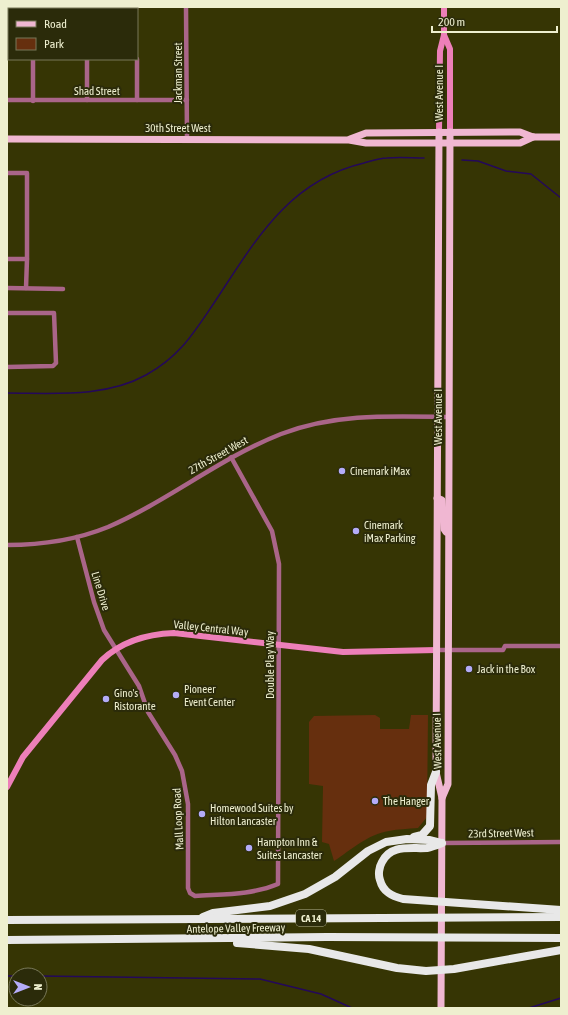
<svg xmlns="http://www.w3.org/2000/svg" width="568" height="1015" viewBox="0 0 568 1015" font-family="'Asap Condensed',sans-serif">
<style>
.green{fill:#662f0e}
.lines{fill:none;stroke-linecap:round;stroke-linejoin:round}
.stream{stroke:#24085a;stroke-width:1.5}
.street{stroke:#aa6589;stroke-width:4.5}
.secondary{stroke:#ed7fb9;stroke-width:6}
.primary{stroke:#f0b7d2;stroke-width:7}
.highway{stroke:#e8e8e8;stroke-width:8}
.poi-dot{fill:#b4acf9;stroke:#2b2b0a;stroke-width:1.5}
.labels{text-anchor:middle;stroke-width:4;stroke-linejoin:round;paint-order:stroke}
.shield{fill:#2b2b0a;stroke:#b4b494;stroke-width:1}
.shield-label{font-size:10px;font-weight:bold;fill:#eeefcf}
.street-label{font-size:11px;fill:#eeefcf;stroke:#2b2b0a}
.poi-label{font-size:11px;fill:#eeefcf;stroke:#2b2b0a;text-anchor:start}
</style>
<rect width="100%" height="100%" fill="#363504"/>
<path class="green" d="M 375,715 L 380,718 L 380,729 L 409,729 L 411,715 L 428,715 L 427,817 L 418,828 C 408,829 398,829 389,831 C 368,834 351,850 334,861 L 329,844 L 322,842 L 323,786 L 309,784 L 309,722 L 314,716 Z"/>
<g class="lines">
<g class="stream">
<path d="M 462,160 L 478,161 L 506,171 L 531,174 L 561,198"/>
<path d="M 7,393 C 53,393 105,398 146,375 C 180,356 193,334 214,303 C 254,243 287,181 364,163 C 371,161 380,158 387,158 C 399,157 412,158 424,158"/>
<path d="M 7,976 L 16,976"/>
<path d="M 40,976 L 260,979 L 321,994 L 352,1008"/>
<path d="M 529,1008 L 561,998"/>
</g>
<g class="street">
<path d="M 87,7 L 87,9"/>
<path d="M 136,7 L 136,9"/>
<path d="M 186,7 L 187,139"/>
<path d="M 34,9 L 34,7"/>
<path d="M 87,59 L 87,100"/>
<path d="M 137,59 L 137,100"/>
<path d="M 7,100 L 187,100"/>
<path d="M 33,101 L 33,59"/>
<path d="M 7,173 L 27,173 L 27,259 L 7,259"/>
<path d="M 7,288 L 63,289"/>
<path d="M 26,288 L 27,259"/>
<path d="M 7,313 L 54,313 L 56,363 L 53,366 L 7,367"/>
<path d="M 77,537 L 94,602 L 104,630 L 139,686 L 148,712 L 175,755 L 182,771 L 188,804 L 188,888 L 190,893 L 195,896 C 223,894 252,895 278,884 L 279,564 L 272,531 L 231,457"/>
<path d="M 7,545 C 41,545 76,540 108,527 C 168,501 220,458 281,434 C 335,413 392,416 449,417"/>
<path d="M 437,650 L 503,650 L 505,646 L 561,646"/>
<path d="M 442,843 L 561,842"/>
</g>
<g class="secondary">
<path d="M 444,35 L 450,49 L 450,132"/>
<path d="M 439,132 L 440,51 L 444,35 L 444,7"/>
<path d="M 7,787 L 23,757 L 102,660 C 122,641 147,634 174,633 L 343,652 L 437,650"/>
</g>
<g class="primary">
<path d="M 439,132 L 436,772 L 442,798 L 441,1008"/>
<path d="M 7,139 L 349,140 L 366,143 L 520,143 L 533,137"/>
<path d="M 350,139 L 366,133 L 520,132 L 533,137 L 561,137"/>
<path d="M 437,498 L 442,500 L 444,529 L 446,532"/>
<path d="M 442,798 L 448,784 L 450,132"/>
</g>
<g class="highway">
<path d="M 414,837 L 422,835 L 430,826 L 431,785 L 436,772"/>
<path d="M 442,843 C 437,845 432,847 427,848 C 410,849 391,844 382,862 C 379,867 378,875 380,880 C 383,892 392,896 403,899 L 561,910"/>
<path d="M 203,917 L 213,913 L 270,906 L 305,894 L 335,877 L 368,851 L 386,842 L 407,839 L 429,840 L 441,843"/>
<path d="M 7,920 L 561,917"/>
<path d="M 7,940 L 327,937 L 561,938"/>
<path d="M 237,943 L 309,949 L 397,968 L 426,971 L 454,969 L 561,950"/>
</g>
</g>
<g class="poi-dot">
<circle cx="342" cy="471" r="4"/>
<circle cx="356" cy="531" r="4"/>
<circle cx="469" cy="669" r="4"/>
<circle cx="176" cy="695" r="4"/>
<circle cx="106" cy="699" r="4"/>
<circle cx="375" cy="801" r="4"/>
<circle cx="202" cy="814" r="4"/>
<circle cx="249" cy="848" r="4"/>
</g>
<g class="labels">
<rect class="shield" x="296" y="910" width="30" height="16" rx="3"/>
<g class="shield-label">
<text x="311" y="922">CA 14</text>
</g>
<g class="street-label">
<text transform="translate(178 73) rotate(-90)" y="4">Jackman Street</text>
<text x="97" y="95">Shad Street</text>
<text transform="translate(439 93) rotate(-90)" y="4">West Avenue I</text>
<text x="178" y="132">30th Street West</text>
<text transform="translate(438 417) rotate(-90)" y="4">West Avenue I</text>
<text transform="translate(218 455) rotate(-29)" y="4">27th Street West</text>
<text transform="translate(101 591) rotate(73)" y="4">Line Drive</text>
<text transform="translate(211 628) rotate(6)" y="4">Valley Central Way</text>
<text transform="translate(270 665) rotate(-90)" y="4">Double Play Way</text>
<text transform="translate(437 741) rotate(-91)" y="4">West Avenue I</text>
<text transform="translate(178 819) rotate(-93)" y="4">Mall Loop Road</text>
<text transform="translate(501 833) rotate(-1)" y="4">23rd Street West</text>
<text transform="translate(236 928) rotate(-1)" y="4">Antelope Valley Freeway</text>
</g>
<g class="poi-label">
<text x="350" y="475">Cinemark iMax</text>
<text x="364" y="529">Cinemark<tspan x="364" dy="13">iMax Parking</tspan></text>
<text x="477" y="673">Jack in the Box</text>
<text x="184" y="693">Pioneer<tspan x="184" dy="13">Event Center</tspan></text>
<text x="114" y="697">Gino's<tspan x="114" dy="13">Ristorante</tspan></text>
<text x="383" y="805">The Hanger</text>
<text x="210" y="812">Homewood Suites by<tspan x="210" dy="13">Hilton Lancaster</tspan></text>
<text x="257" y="846">Hampton Inn &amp;<tspan x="257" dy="13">Suites Lancaster</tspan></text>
</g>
</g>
<rect width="568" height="1015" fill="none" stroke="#eeefcf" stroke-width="16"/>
<rect x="8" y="8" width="130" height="52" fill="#2b2b0a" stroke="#797959"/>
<rect x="16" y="21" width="20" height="6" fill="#f0b7d2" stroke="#797959"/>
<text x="44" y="28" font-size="12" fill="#eeefcf">Road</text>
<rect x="16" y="38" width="20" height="12" fill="#662f0e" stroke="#797959"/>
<text x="44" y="48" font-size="12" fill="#eeefcf">Park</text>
<g transform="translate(28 987) rotate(90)"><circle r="19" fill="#2b2b0a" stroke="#797959"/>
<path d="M0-3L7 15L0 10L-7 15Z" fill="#b4acf9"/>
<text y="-6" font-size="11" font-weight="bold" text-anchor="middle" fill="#eeefcf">N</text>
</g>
<path d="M432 26v6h125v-6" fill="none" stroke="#eeefcf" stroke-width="2"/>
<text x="438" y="26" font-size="12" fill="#eeefcf" stroke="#2b2b0a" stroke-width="3" paint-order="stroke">200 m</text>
</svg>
